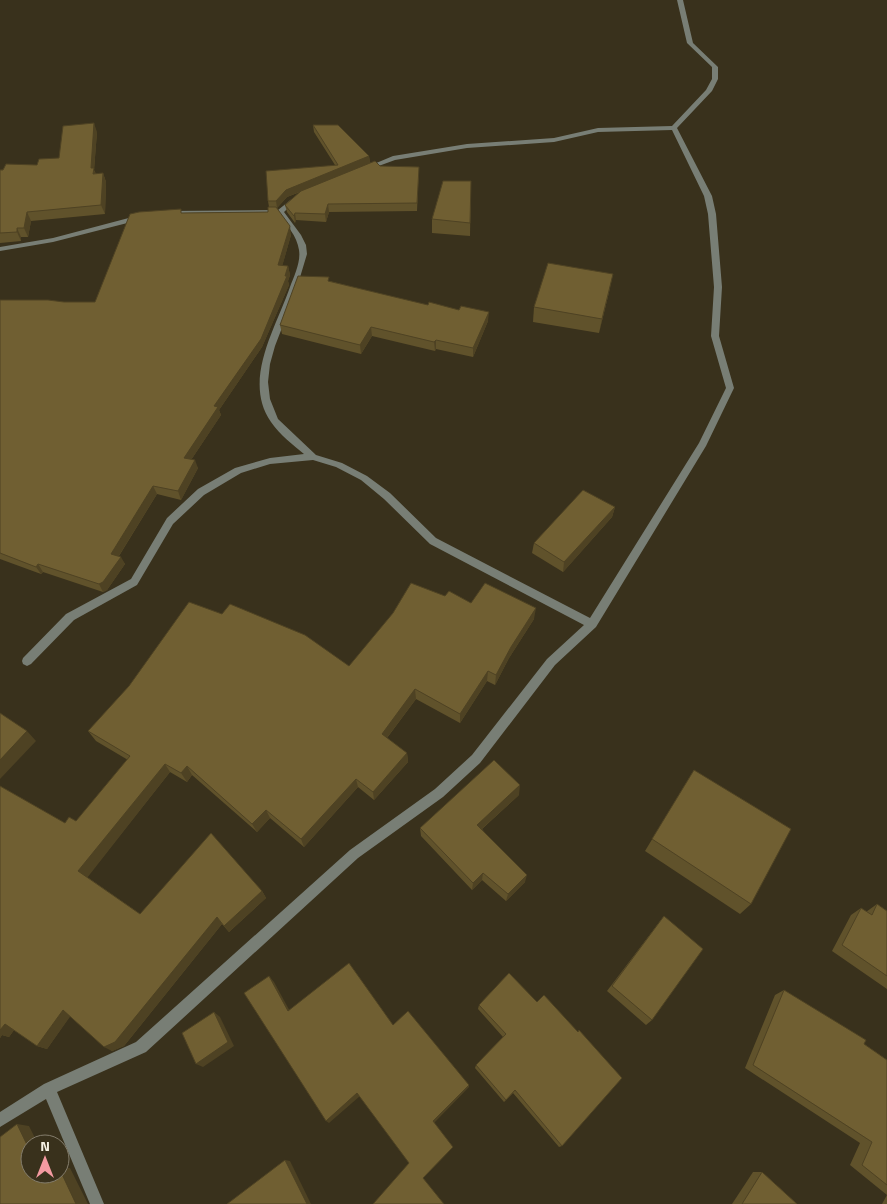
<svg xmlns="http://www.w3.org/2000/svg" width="887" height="1204" viewBox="0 0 887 1204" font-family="'Titillium Web',sans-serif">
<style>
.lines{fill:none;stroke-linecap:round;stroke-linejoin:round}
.street{fill:#787e75;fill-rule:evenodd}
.wall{fill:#60522b}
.shaded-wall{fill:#4e4223}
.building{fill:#705f32;stroke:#4e4223}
</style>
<rect width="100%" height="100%" fill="#39311c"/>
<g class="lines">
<g class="street">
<path d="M 677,0 L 683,0 L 693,43 L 718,67 L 718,79 L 712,91 L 677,128 L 712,196 L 716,214 L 722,287 L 719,336 L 734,388 L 706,446 L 596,627 L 555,665 L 480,763 L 443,797 L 358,858 L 146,1052 L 57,1092 L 104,1204 L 90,1204 L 46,1099 L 0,1127 L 0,1112 L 44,1084 L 136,1042 L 350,850 L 435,789 L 472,755 L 547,659 L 584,625 L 430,544 L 384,499 L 361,480 L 336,467 L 313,460 L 270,464 L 241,473 L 204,495 L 173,524 L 137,585 L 74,620 L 31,664 L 27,666 L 23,664 L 22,661 L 23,658 L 66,614 L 131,579 L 167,518 L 198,489 L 235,468 L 270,458 L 304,454 C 293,445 280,435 271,422 C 242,380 276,328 290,287 C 294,276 301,262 299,250 C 297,236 287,225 278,214 L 170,215 L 166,213 L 170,211 L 278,210 L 293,198 L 297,198 L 297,200 L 284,212 L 301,235 L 306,245 L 307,254 L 295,294 L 275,346 L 270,364 L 268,382 L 270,399 L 278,419 L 316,455 L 342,463 L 367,476 L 390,493 L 436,538 L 590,618 L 699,443 L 726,388 L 711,336 L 714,287 L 708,214 L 704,196 L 672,130 L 598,132 L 554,142 L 467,148 L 395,160 L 365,171 L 362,169 L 393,156 L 467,144 L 554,138 L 598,128 L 672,126 L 706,90 L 712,79 L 712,67 L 687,43 Z"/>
<path d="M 140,215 L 143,215 L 143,219 L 53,242 L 0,251 L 0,247 L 53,238 Z"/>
</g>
</g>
<g class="wall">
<path d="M 313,125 L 369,156 L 370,163 L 380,166 L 419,167 L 417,211 L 329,212 L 326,222 L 296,220 L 295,223 L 287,212 L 285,205 L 300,192 L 287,197 L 277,208 L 291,235 L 282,266 L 288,266 L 290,275 L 288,281 L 289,285 L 262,347 L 219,410 L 221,415 L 191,460 L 198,468 L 181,500 L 157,494 L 119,556 L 125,564 L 107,590 L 103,592 L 43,572 L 41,574 L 0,559 L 0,300 L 64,302 L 95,302 L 182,213 L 268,212 L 269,207 L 268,201 L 335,165 L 314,132 Z"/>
<path d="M 97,132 L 94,170 L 96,174 L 103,173 L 106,182 L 105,214 L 31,221 L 28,237 L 21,237 L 21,241 L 0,243 L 0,170 L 37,165 L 59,158 Z"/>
<path d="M 471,181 L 470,236 L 432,233 L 432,219 Z"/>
<path d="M 329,281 L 488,321 L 473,357 L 436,349 L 435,351 L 372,336 L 361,354 L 282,334 L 280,325 Z"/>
<path d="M 610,288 L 599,333 L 533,322 L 534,307 Z"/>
<path d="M 615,507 L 612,517 L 563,572 L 532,553 L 534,543 Z"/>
<path d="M 445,596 L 534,619 L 509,658 L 495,685 L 487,681 L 460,723 L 416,699 L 387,738 L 407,753 L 408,762 L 374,800 L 358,787 L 304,847 L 270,818 L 257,832 L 192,775 L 187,782 L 170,772 L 87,877 L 140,914 L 262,891 L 266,898 L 229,932 L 222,924 L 124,1046 L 112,1051 L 70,1016 L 47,1049 L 37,1046 L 14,1030 L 9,1037 L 2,1035 L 0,1038 L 0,786 L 65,823 L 76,821 L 128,760 L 96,741 L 88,731 L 349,666 Z"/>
<path d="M 694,770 L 751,904 L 740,914 L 645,851 Z"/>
<path d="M 519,795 L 482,829 L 525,882 L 506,901 L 482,880 L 472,890 L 421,836 L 420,828 Z"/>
<path d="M 877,904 L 887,911 L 887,989 L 832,951 L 851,915 L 861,908 L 866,912 Z"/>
<path d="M 664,916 L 652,1020 L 646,1025 L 607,991 Z"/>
<path d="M 509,973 L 562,1146 L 559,1147 L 513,1093 L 504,1102 L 475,1068 L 476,1065 L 503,1037 L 478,1009 L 479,1005 Z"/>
<path d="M 784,990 L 864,1044 L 887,1060 L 887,1204 L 882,1204 L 887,1195 L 850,1165 L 860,1143 L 745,1068 L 775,995 Z"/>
<path d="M 753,1172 L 762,1172 L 797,1204 L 732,1204 Z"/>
</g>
<g class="shaded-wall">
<path d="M 94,123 L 97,132 L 94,170 L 97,177 L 97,183 L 91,168 Z"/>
<path d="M 369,156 L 370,163 L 287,197 L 277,208 L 276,201 L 286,190 Z"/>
<path d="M 103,173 L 106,182 L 105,214 L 101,205 Z"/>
<path d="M 328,204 L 329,212 L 326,222 L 325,214 Z"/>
<path d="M 27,212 L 31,221 L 28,237 L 24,228 Z"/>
<path d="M 295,213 L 296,220 L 295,223 L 294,216 Z"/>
<path d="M 290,226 L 291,235 L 280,274 L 278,265 Z"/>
<path d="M 17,228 L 21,237 L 21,241 L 17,232 Z"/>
<path d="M 288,266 L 290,275 L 288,281 L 289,285 L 262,347 L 219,410 L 221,415 L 187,466 L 184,458 L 214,406 L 285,276 Z"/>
<path d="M 613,274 L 610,288 L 599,333 L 602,319 Z"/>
<path d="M 489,312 L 488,321 L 473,357 L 473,348 Z"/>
<path d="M 371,327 L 372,336 L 361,354 L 360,345 Z"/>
<path d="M 436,340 L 436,349 L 435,351 L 434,342 Z"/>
<path d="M 195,460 L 198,468 L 181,500 L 178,491 Z"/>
<path d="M 153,486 L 157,494 L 115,562 L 111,554 Z"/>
<path d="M 615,507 L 612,517 L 563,572 L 564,562 Z"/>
<path d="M 121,557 L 125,564 L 107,590 L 103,592 L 99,584 Z"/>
<path d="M 38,564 L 43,572 L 41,574 L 36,567 Z"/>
<path d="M 536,608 L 534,619 L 509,658 L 495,685 L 496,675 L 511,647 Z"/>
<path d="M 488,671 L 487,681 L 460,723 L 460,714 Z"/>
<path d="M 415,689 L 416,699 L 383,743 L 382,734 Z"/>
<path d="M 27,731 L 36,741 L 0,779 L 0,760 Z"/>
<path d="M 407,753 L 408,762 L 374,800 L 373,792 Z"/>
<path d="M 165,764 L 170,772 L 87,878 L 78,871 Z"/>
<path d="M 187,766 L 192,775 L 187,782 L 181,773 Z"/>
<path d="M 356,779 L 358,787 L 304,847 L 301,839 Z"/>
<path d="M 520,785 L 519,795 L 477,833 L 477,825 Z"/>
<path d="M 266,810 L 270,818 L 257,832 L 252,824 Z"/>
<path d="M 483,873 L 482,880 L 472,890 L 473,883 Z"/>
<path d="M 527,875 L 525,882 L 506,901 L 508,894 Z"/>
<path d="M 262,891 L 266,898 L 229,932 L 224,926 Z"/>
<path d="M 217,917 L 222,924 L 124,1046 L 112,1051 L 104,1047 Z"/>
<path d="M 269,976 L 274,982 L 292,1015 L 288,1011 Z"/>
<path d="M 63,1010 L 72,1014 L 47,1049 L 37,1046 Z"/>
<path d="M 214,1012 L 220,1017 L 234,1046 L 203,1067 L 196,1064 Z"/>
<path d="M 5,1024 L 16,1027 L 9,1037 L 2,1035 L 0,1038 L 0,1030 Z"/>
<path d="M 469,1085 L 469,1087 L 434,1123 L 433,1121 Z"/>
<path d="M 357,1093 L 360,1096 L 329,1123 L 326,1121 Z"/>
<path d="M 17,1124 L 29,1126 L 38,1144 L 30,1144 L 30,1151 Z"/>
<path d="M 285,1160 L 290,1161 L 311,1204 L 307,1204 Z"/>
<path d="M 60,1168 L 70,1168 L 88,1204 L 76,1204 L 60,1170 Z"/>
<path d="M 41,1174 L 53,1174 L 44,1180 Z"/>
</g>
<g class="building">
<path d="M 94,123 L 91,168 L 94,168 L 93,174 L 103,173 L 101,205 L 27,212 L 24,228 L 17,228 L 17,232 L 0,233 L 0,170 L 3,170 L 6,164 L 37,165 L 39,159 L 59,158 L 63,126 Z"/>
<path d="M 313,125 L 338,125 L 369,156 L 286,190 L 276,201 L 268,201 L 266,171 L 338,165 Z"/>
<path d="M 375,161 L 380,166 L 419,167 L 417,203 L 328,204 L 325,214 L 295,213 L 294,216 L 285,205 L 301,191 Z"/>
<path d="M 443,181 L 471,181 L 470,223 L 432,219 Z"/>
<path d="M 268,207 L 276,207 L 290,226 L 278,265 L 288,266 L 285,276 L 287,276 L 261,339 L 214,406 L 218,407 L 184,458 L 195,460 L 178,491 L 153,486 L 111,554 L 121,557 L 103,582 L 99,584 L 38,564 L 36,567 L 0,553 L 0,300 L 48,300 L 64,302 L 95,302 L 130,214 L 139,212 L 181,209 L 181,213 L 268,212 Z"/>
<path d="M 548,263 L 613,274 L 602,319 L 534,307 Z"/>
<path d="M 298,276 L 329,277 L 328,281 L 428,305 L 429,302 L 459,310 L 461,306 L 489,312 L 473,348 L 436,340 L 434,342 L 371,327 L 360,345 L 280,325 Z"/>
<path d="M 583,490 L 615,507 L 564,562 L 534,543 Z"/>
<path d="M 411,583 L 445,596 L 449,591 L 471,603 L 485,583 L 536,608 L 511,647 L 496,675 L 488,671 L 460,714 L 415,689 L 382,734 L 407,753 L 373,792 L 356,779 L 301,839 L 266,810 L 252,824 L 187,766 L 181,773 L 165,764 L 78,871 L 140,914 L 211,833 L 262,891 L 224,926 L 217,917 L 115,1042 L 104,1047 L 63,1010 L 37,1046 L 5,1024 L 0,1030 L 0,786 L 65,823 L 69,817 L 76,821 L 130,756 L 88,731 L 129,686 L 189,602 L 222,614 L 230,604 L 305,635 L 349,666 L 393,613 Z"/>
<path d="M 0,713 L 27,731 L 0,760 Z"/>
<path d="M 494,760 L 520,785 L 477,825 L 527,875 L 508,894 L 483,873 L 473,883 L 420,828 Z"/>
<path d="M 694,770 L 791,829 L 751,904 L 652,839 Z"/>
<path d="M 877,904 L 887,911 L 887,976 L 842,945 L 861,908 L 872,915 Z"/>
<path d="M 664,916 L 703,949 L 652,1020 L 612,986 Z"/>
<path d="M 349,963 L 393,1025 L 408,1011 L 469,1085 L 433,1121 L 453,1147 L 423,1178 L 444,1204 L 373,1204 L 409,1163 L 357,1093 L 326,1121 L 244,993 L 269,976 L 288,1011 Z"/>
<path d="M 509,973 L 537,1002 L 544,995 L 578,1032 L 579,1030 L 622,1078 L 562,1146 L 515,1090 L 506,1100 L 476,1065 L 506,1034 L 479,1005 Z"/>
<path d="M 784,990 L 866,1040 L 864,1044 L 887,1060 L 887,1185 L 862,1165 L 872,1142 L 753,1065 Z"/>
<path d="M 214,1012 L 228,1042 L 196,1064 L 182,1033 Z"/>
<path d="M 17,1124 L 30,1151 L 30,1174 L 41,1174 L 44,1180 L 51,1174 L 60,1174 L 60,1170 L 76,1204 L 0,1204 L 0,1137 Z"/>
<path d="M 285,1160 L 307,1204 L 227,1204 Z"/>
<path d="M 762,1172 L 797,1204 L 742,1204 Z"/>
</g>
<g transform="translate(45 1159)"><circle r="24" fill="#39311c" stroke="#847d6c"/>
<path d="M0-4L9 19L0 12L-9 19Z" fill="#f49aa1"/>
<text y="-8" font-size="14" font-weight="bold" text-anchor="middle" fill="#f5f0e3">N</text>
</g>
</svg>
